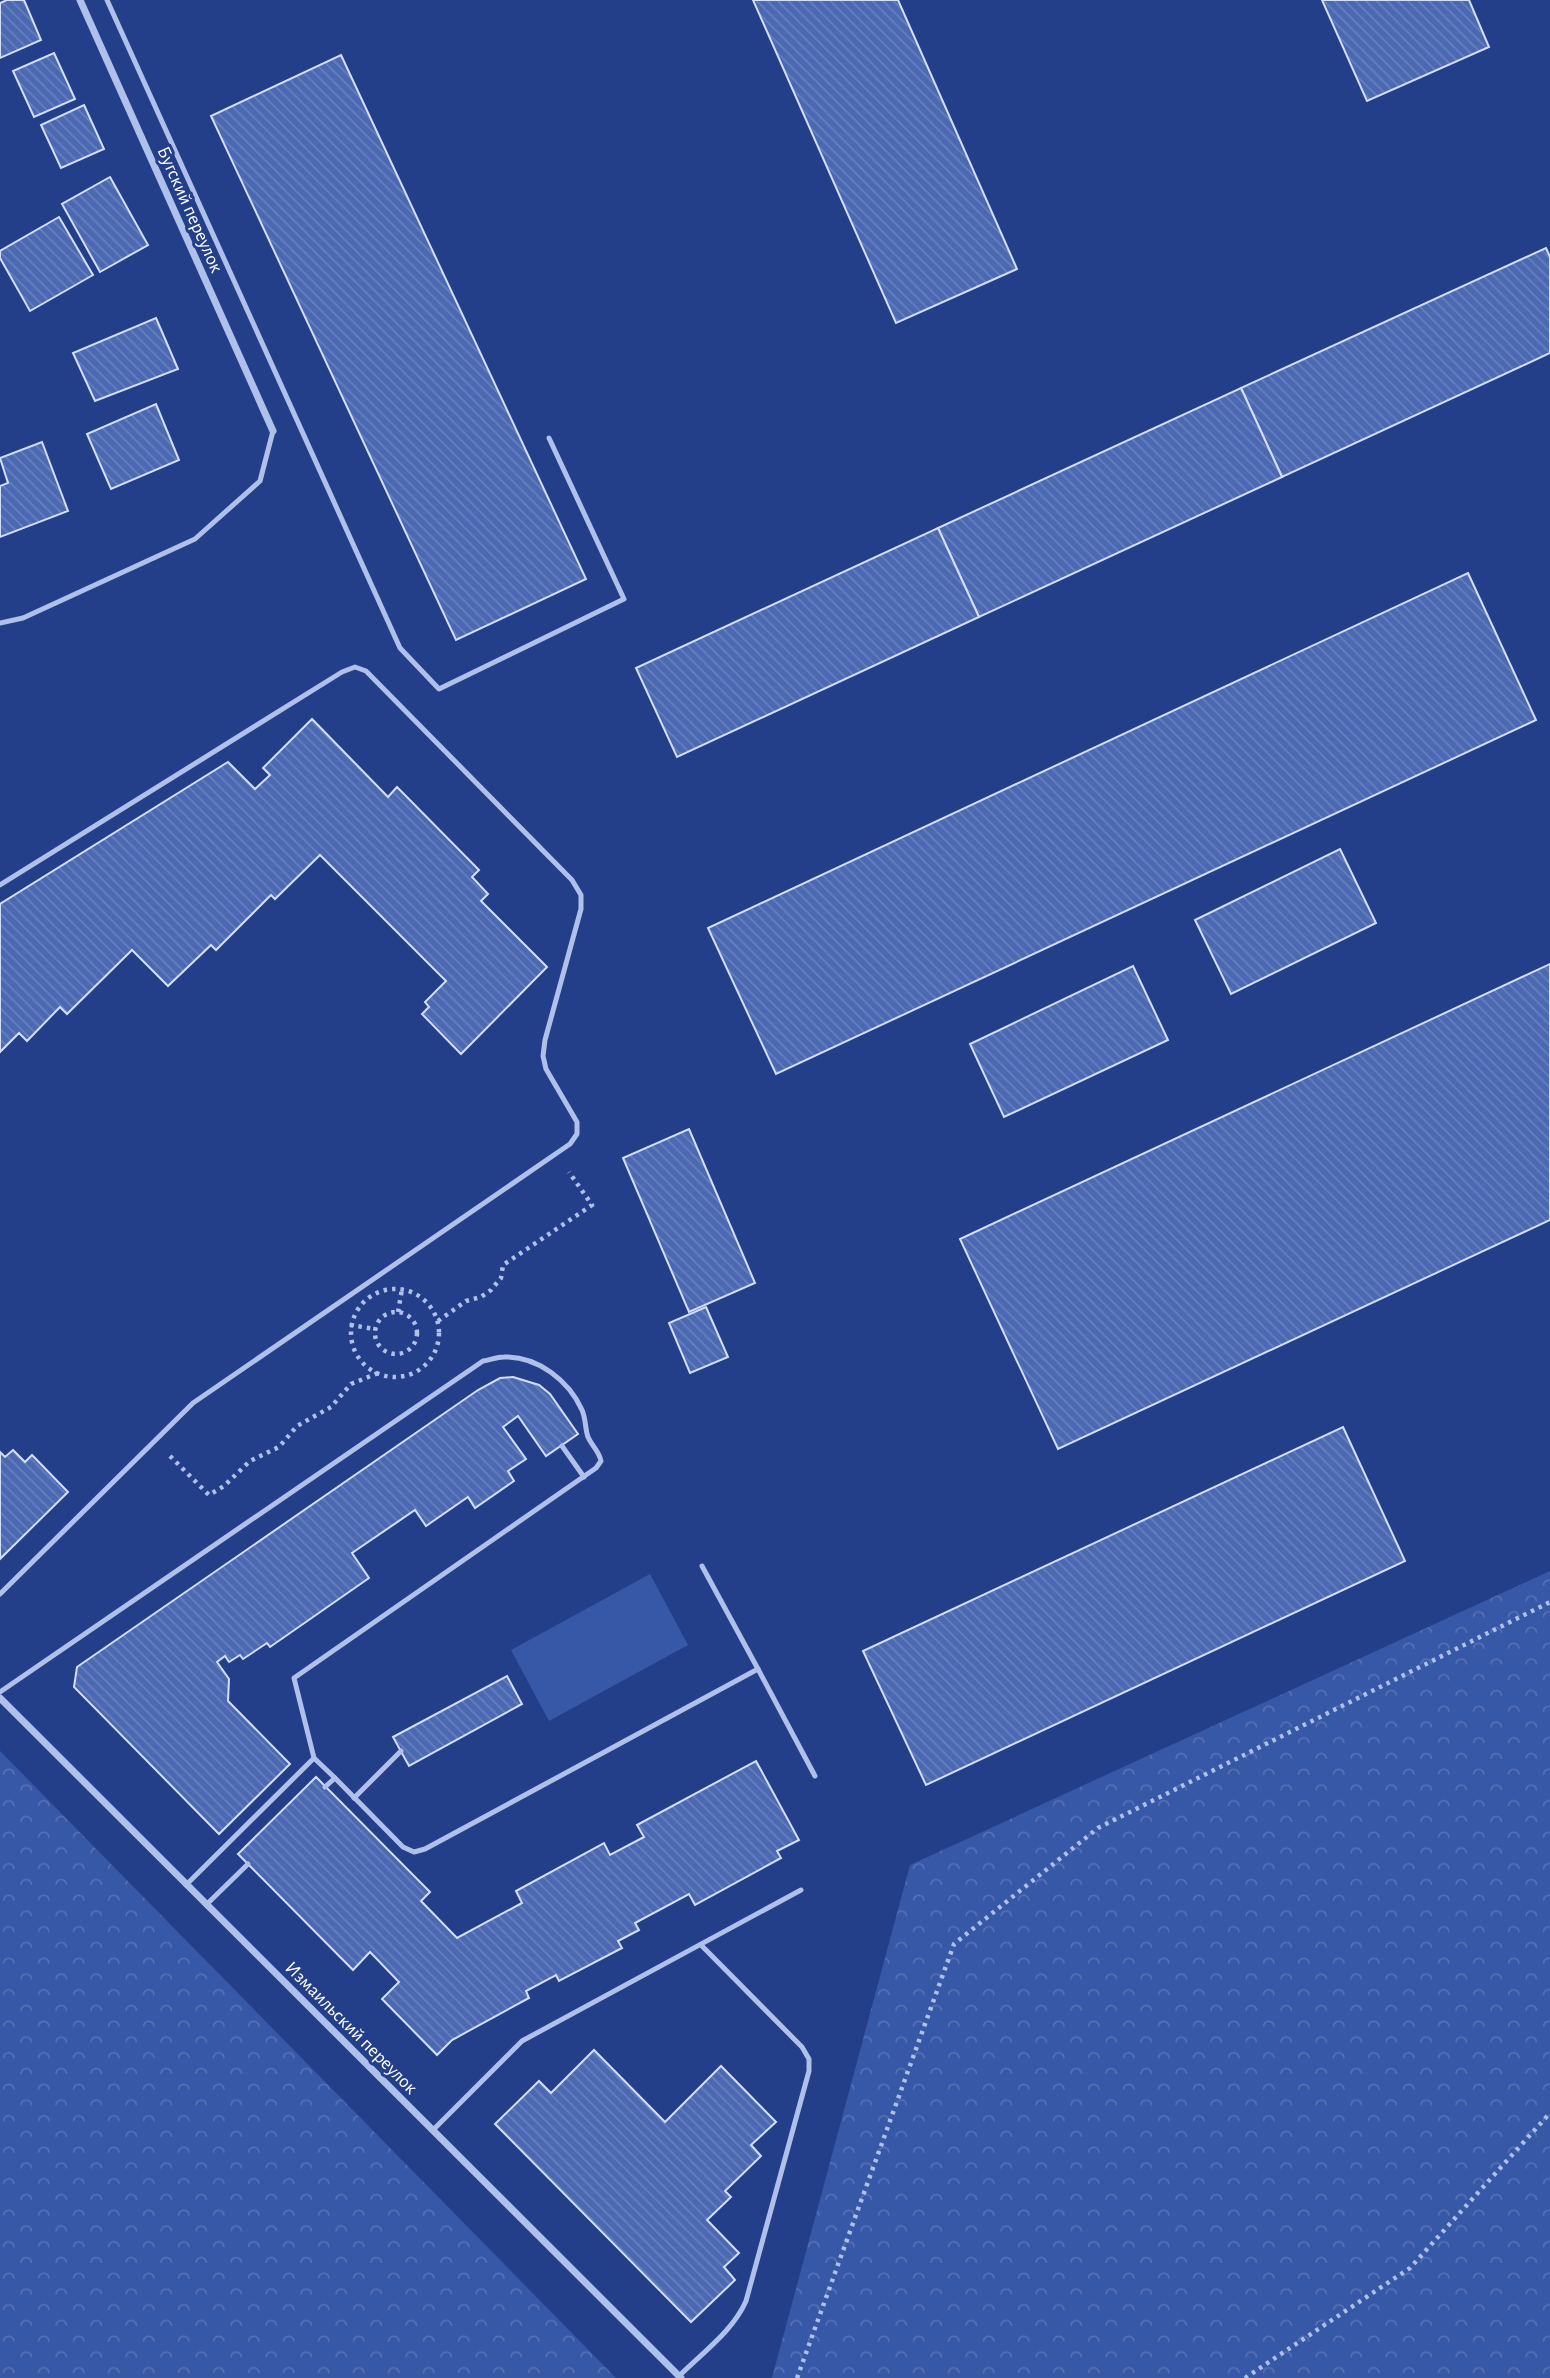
<svg xmlns="http://www.w3.org/2000/svg" width="1550" height="2378" viewBox="0 0 1550 2378" font-family="'Alegreya Sans',sans-serif">
<style>
.forest{fill:url(#forest-crowns)}
.garden{fill:#3757a7}
.building{fill:url(#building-back-hatch);stroke:#d3def8;stroke-width:2}
.lines{fill:none;stroke-linecap:round;stroke-linejoin:round}
.path{stroke:#afc0ea;stroke-width:4.5;stroke-dasharray:3.5 5;stroke-linecap:butt}
.lane{stroke:#afc0ea;stroke-width:5}
.street{stroke:#afc0ea;stroke-width:7}
.labels{text-anchor:middle;stroke-width:6;stroke-linejoin:round;paint-order:stroke}
.street-label{font-size:19px;fill:#fff;stroke:#233f8a}
</style>
<defs>
<pattern id="forest-crowns" width="20" height="18" patternUnits="userSpaceOnUse" patternTransform="scale(1.75)"><rect width="20" height="18" fill="#3757a7"/><path d="M2 6a3 3 0 1 1 6 0M12 15a3 3 0 1 1 6 0" fill="none" stroke="#5570b4"/></pattern>
<pattern id="building-back-hatch" width="6" height="6" patternUnits="userSpaceOnUse" patternTransform="scale(1.75)"><rect width="6" height="6" fill="#4b68b2"/><path d="M-1 5l2 2M0 0l6 6M5-1l2 2" fill="none" stroke="#667fbe"/></pattern>
</defs>
<rect width="100%" height="100%" fill="#233f8a"/>
<g class="forest">
<path d="M 1550,1571 L 1550,2378 L 772,2378 L 910,1865 Z"/>
<path d="M 0,1751 L 616,2378 L 0,2378 Z"/>
</g>
<path class="garden" d="M 650,1574 L 688,1645 L 549,1721 L 511,1650 Z"/>
<g class="building">
<path d="M 7,0 L 24,0 L 41,40 L 0,58 L 0,3 Z"/>
<path d="M 753,0 L 898,0 L 1017,269 L 896,323 Z"/>
<path d="M 1322,0 L 1469,0 L 1489,47 L 1367,101 Z"/>
<path d="M 54,53 L 75,99 L 34,117 L 13,71 Z"/>
<path d="M 341,55 L 586,579 L 456,640 L 211,116 Z"/>
<path d="M 84,105 L 104,149 L 61,168 L 41,125 Z"/>
<path d="M 110,177 L 148,245 L 100,272 L 62,204 Z"/>
<path d="M 59,217 L 93,275 L 30,311 L 0,258 L 0,251 Z"/>
<path d="M 1546,248 L 1550,257 L 1550,353 L 1282,477 L 1241,388 Z"/>
<path d="M 156,318 L 178,369 L 95,401 L 73,353 Z"/>
<path d="M 1241,388 L 1282,477 L 979,617 L 938,528 Z"/>
<path d="M 156,404 L 179,460 L 111,489 L 87,434 Z"/>
<path d="M 42,442 L 68,511 L 0,537 L 0,486 L 8,483 L 0,458 Z"/>
<path d="M 938,528 L 979,617 L 677,757 L 636,668 Z"/>
<path d="M 1468,573 L 1536,720 L 776,1074 L 708,928 Z"/>
<path d="M 312,719 L 388,797 L 397,787 L 479,870 L 472,877 L 488,894 L 481,901 L 547,967 L 461,1054 L 422,1014 L 429,1007 L 425,1002 L 446,981 L 320,855 L 275,899 L 271,895 L 216,950 L 211,945 L 168,986 L 132,950 L 67,1014 L 60,1007 L 27,1041 L 19,1033 L 0,1052 L 0,904 L 228,762 L 255,789 L 270,775 L 263,768 Z"/>
<path d="M 1340,849 L 1376,923 L 1231,994 L 1195,920 Z"/>
<path d="M 1550,964 L 1550,1220 L 1058,1449 L 960,1239 Z"/>
<path d="M 1133,966 L 1168,1040 L 1004,1117 L 970,1044 Z"/>
<path d="M 689,1129 L 755,1283 L 689,1312 L 623,1158 Z"/>
<path d="M 706,1307 L 728,1357 L 690,1373 L 669,1323 Z"/>
<path d="M 513,1377 L 539,1385 L 550,1394 L 578,1434 L 546,1456 L 518,1416 L 503,1427 L 526,1459 L 508,1471 L 514,1481 L 475,1508 L 468,1497 L 426,1526 L 415,1510 L 352,1553 L 369,1578 L 270,1647 L 267,1643 L 243,1659 L 240,1655 L 229,1662 L 225,1656 L 217,1662 L 229,1679 L 228,1701 L 290,1764 L 219,1834 L 74,1687 L 77,1667 L 478,1390 L 500,1378 Z"/>
<path d="M 1343,1427 L 1405,1561 L 926,1785 L 863,1651 Z"/>
<path d="M 13,1450 L 25,1462 L 32,1455 L 68,1492 L 0,1559 L 0,1452 L 5,1457 Z"/>
<path d="M 507,1676 L 522,1704 L 409,1766 L 393,1737 Z"/>
<path d="M 756,1761 L 799,1840 L 777,1851 L 781,1858 L 695,1905 L 689,1894 L 635,1923 L 639,1930 L 618,1941 L 622,1948 L 559,1981 L 556,1975 L 526,1991 L 529,1998 L 452,2040 L 437,2055 L 382,1999 L 399,1982 L 370,1952 L 353,1970 L 238,1854 L 316,1777 L 430,1892 L 421,1901 L 457,1938 L 522,1903 L 516,1891 L 604,1843 L 610,1855 L 644,1837 L 637,1825 Z"/>
<path d="M 594,2050 L 665,2122 L 721,2066 L 776,2122 L 751,2145 L 761,2156 L 725,2191 L 731,2197 L 707,2220 L 739,2253 L 724,2267 L 735,2280 L 691,2322 L 495,2124 L 539,2081 L 551,2093 Z"/>
</g>
<g class="lines">
<g class="path">
<circle cx="395" cy="1333" r="44"/>
<circle cx="396" cy="1333" r="21"/>
<path d="M 398,1312 L 402,1289"/>
<path d="M 438,1321 L 466,1301 L 481,1297 L 491,1290 L 501,1278 L 503,1265 L 592,1205 L 569,1172"/>
<path d="M 350,1325 L 375,1329"/>
<path d="M 170,1456 L 209,1495 L 224,1486 L 250,1461 L 279,1447 L 297,1426 L 331,1407 L 351,1384 L 378,1373"/>
<path d="M 797,2378 L 954,1944 L 1098,1828 L 1550,1602"/>
<path d="M 1245,2378 L 1410,2268 L 1550,2113"/>
</g>
<g class="lane">
<path d="M 107,0 L 400,648 L 439,689 L 624,599 L 549,438"/>
<path d="M 0,623 L 23,618 L 195,539 L 260,481 L 273,431"/>
<path d="M 0,885 L 342,672 L 355,667 L 366,671 L 572,880 L 581,895 L 581,909 L 545,1040 L 543,1056 L 546,1069 L 577,1122 L 577,1134 L 570,1144 L 193,1403 L 0,1594"/>
<path d="M 562,1446 L 584,1477"/>
<path d="M 702,1566 L 758,1669"/>
<path d="M 0,1692 L 483,1361 C 490,1360 497,1357 504,1357 C 538,1356 569,1381 582,1410 C 586,1419 585,1429 588,1437 C 592,1446 599,1451 601,1461 L 596,1468 L 294,1678 L 314,1758 L 186,1885"/>
<path d="M 314,1758 L 335,1778"/>
<path d="M 325,1787 L 335,1778 L 403,1847 L 414,1852 L 425,1849 L 758,1669 L 815,1776"/>
<path d="M 354,1798 L 401,1751"/>
<path d="M 206,1905 L 248,1864"/>
<path d="M 433,2130 L 522,2041 L 801,1890"/>
<path d="M 679,2376 C 702,2353 733,2331 746,2301 L 809,2071 L 809,2059 L 802,2047 L 701,1945"/>
</g>
<g class="street">
<path d="M 80,0 L 273,431"/>
<path d="M 0,1698 L 681,2378"/>
</g>
</g>
<g class="labels">
<g class="street-label">
<text transform="translate(191 209) rotate(66)" y="7">Бугский переулок</text>
<text transform="translate(352 2027) rotate(45)" y="7">Измаильский переулок</text>
</g>
</g>
</svg>
